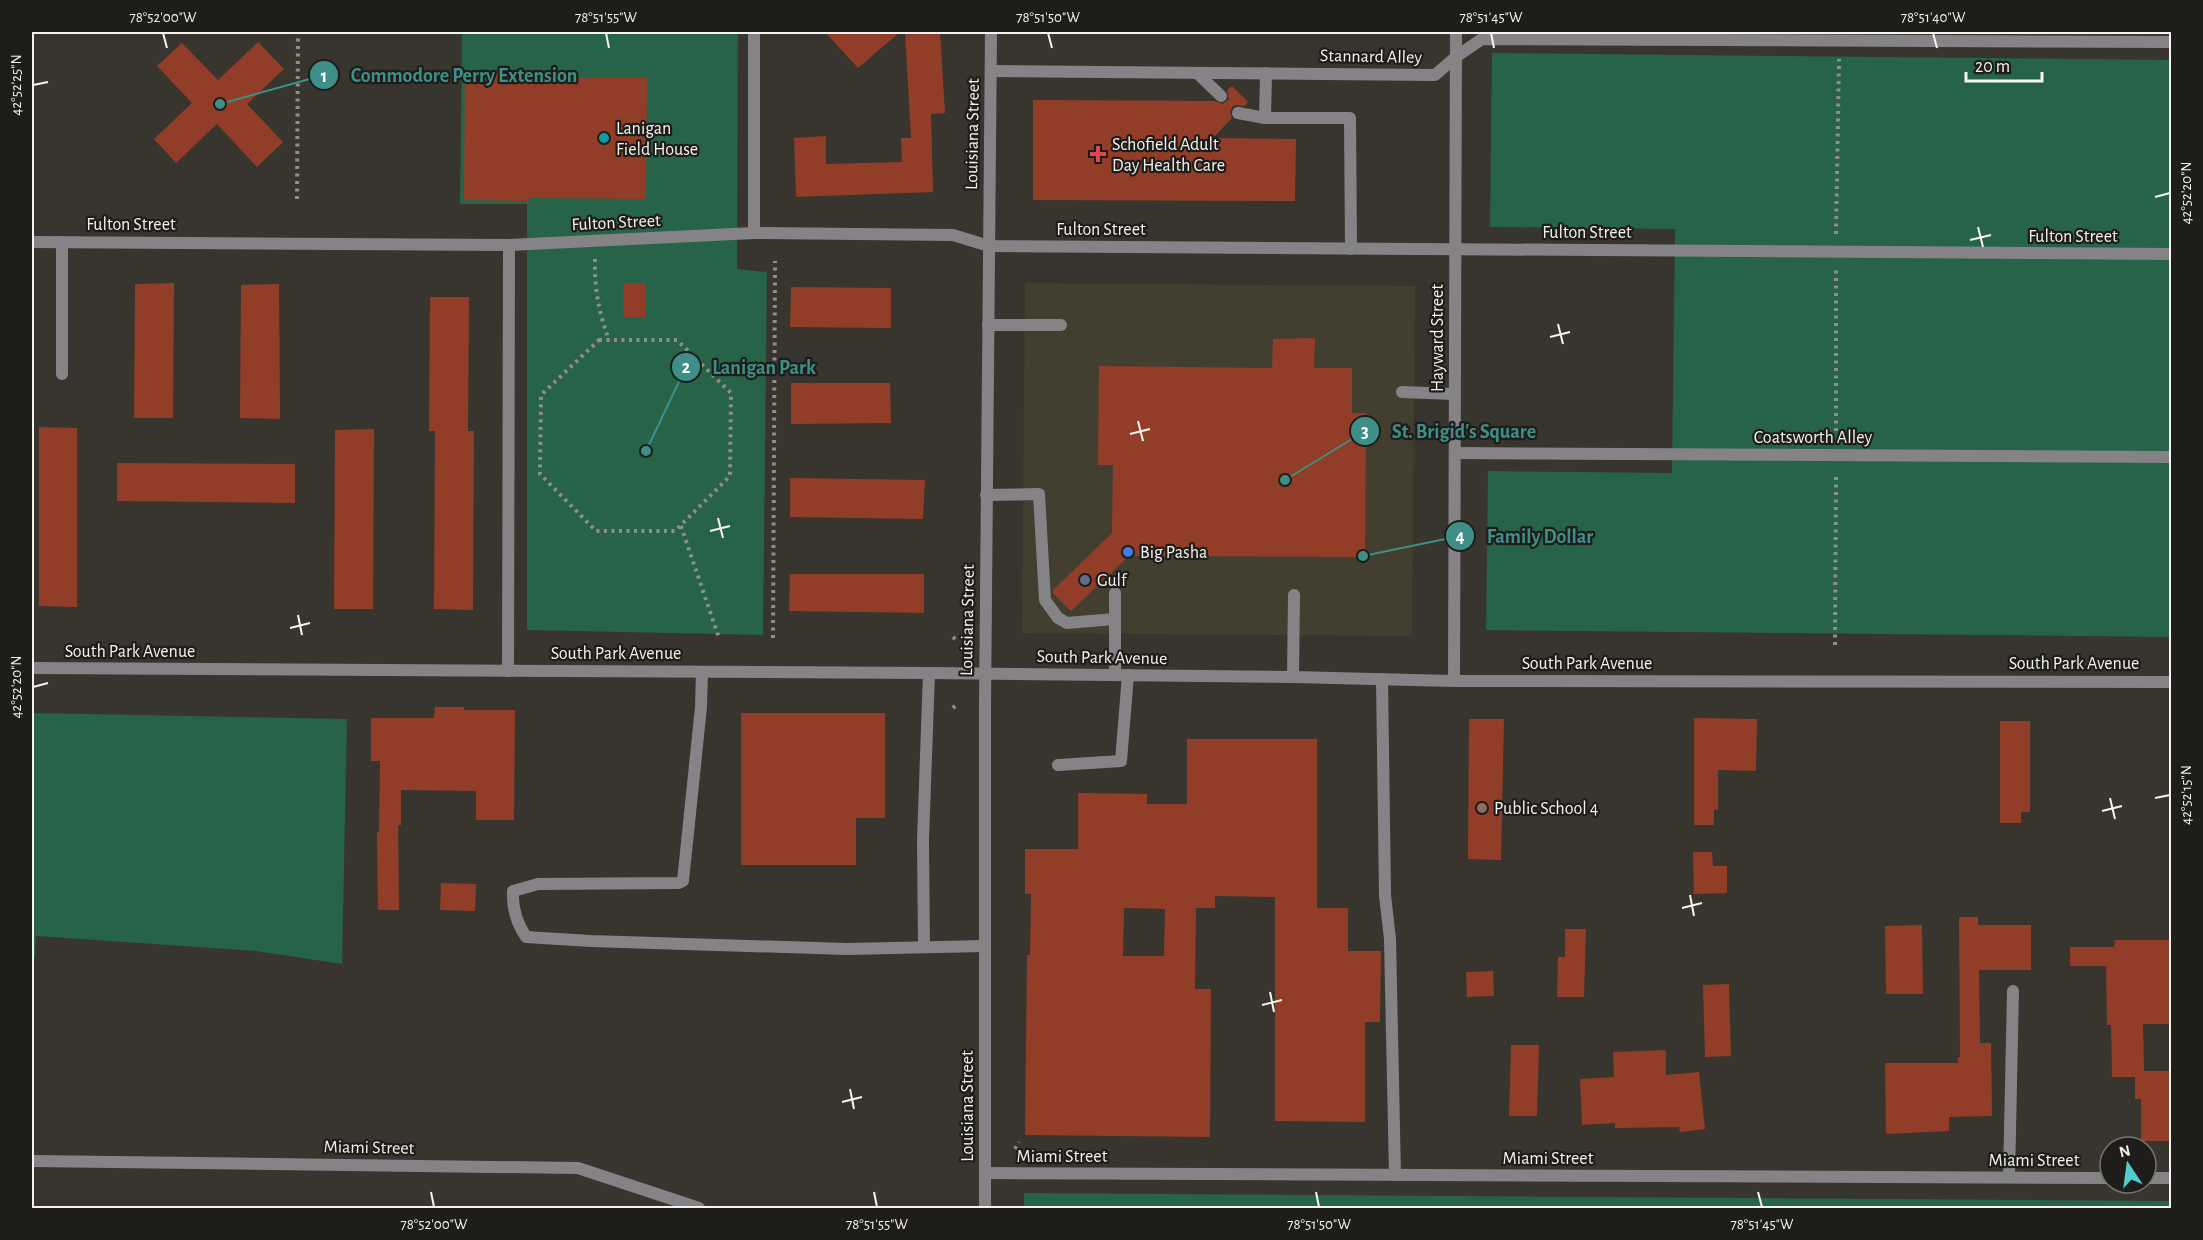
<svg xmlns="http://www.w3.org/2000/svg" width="2203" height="1240" viewBox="0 0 2203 1240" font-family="'Alegreya Sans',sans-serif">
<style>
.built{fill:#423e30}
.green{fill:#266348}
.building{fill:#923d28;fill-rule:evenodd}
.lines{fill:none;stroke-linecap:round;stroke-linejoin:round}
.path{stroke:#918e88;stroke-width:4;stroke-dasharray:3 4.5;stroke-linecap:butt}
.service{stroke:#858386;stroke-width:12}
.pedestrian{stroke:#858386;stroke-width:12}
.minor{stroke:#858386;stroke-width:12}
.tertiary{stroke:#858386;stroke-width:12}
.ticks{fill:none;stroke:#f5f3ef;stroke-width:2}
.culture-dot{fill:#0f9aa8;stroke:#1e1d1a;stroke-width:2}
.health-dot{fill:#e0444e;stroke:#1e1d1a;stroke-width:2}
.shop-dot{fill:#3f7fe0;stroke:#1e1d1a;stroke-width:2}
.service-dot{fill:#5c6f8a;stroke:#1e1d1a;stroke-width:2}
.education-dot{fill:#8d6e63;stroke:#1e1d1a;stroke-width:2}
.labels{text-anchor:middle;stroke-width:4.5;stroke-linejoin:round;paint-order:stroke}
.street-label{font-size:18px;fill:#f5f3ef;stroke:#1e1d1a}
.poi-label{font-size:18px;fill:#f5f3ef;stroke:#1e1d1a;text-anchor:start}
.leader{fill:none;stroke:#3d8f88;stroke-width:2}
.callout-dot{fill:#3d8f88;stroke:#1e1d1a;stroke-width:2}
.mark-label{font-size:18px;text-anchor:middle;font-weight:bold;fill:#fff}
.callout-label{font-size:20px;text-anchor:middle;font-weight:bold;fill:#3d8f88;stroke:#1e1d1a;stroke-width:4.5;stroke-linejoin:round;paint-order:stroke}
.neatline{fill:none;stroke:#f5f3ef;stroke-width:2}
.ticks-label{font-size:15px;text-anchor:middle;fill:#f5f3ef}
</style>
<rect width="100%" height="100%" fill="#38352e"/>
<path class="built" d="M 1025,283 L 1415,286 L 1412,636 L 1022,633 Z"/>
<g class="green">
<path d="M 462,32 L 738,32 L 737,269 L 764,272 L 767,271 L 763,635 L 527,630 L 527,204 L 460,204 Z"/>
<path d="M 1492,53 L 2171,60 L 2171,637 L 1486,630 L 1488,471 L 1672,473 L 1675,229 L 1490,227 Z"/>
<path d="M 32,713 L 347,719 L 342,964 L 256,951 L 36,936 L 35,957 L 32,957 Z"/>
<path d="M 1024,1193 L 2171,1201 L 2172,1208 L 1024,1208 Z"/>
</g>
<g class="building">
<path d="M 825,32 L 900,32 L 858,68 Z"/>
<path d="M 905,32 L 940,32 L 945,113 L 931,114 L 933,192 L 796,197 L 794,138 L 826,136 L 826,164 L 902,162 L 901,138 L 911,138 Z"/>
<path d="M 258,42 L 284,69 L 247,104 L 283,142 L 257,167 L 217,124 L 176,163 L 154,139 L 192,103 L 157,66 L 182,43 L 218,80 Z"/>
<path d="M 465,74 L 530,74 L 530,77 L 647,78 L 646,199 L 530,198 L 530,201 L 464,200 Z"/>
<path d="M 1232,86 L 1248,102 L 1244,106 L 1236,105 L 1232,107 L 1230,112 L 1232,118 L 1213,138 L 1296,139 L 1295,201 L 1033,200 L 1033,100 L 1214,101 L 1223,104 L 1229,99 L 1227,90 Z"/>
<path d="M 174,283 L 173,418 L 134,418 L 135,284 Z"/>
<rect x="623" y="283" width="23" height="34"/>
<path d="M 279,284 L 280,419 L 240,418 L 241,285 Z"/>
<path d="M 791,287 L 891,288 L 891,328 L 790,327 Z"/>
<path d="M 430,297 L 469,297 L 468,431 L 474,431 L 473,610 L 434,609 L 435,431 L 429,431 Z"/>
<path d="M 1315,338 L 1314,368 L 1352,368 L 1352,413 L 1366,413 L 1365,557 L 1129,556 L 1071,611 L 1053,593 L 1053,590 L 1112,533 L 1113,465 L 1098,465 L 1099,366 L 1272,368 L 1273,339 Z"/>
<path d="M 791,383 L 890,383 L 891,423 L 791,424 Z"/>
<path d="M 39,427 L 77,428 L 77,607 L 39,606 Z"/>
<path d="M 374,429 L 373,609 L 334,609 L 335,430 Z"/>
<path d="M 117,463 L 295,464 L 295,503 L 117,501 Z"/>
<path d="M 790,478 L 925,480 L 923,519 L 790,517 Z"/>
<path d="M 790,574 L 924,574 L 924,613 L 789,611 Z"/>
<path d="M 435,707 L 464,707 L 464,710 L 515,710 L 514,820 L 476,820 L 476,791 L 401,790 L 401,825 L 398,825 L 399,910 L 378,910 L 377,832 L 379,832 L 380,761 L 371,761 L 371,718 L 434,718 Z"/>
<path d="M 741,713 L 885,713 L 885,818 L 856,818 L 856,865 L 741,865 Z"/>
<path d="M 1694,718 L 1757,719 L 1756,771 L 1718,770 L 1718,810 L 1714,809 L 1714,825 L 1694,825 Z"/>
<path d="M 1469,719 L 1504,719 L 1501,860 L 1468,859 Z"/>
<path d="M 2000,721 L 2030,721 L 2030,812 L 2021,812 L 2021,823 L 2000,823 Z"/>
<path d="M 1187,739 L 1317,739 L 1317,908 L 1348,908 L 1348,951 L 1381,951 L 1380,1022 L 1365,1022 L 1365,1122 L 1275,1121 L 1275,897 L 1215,896 L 1215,908 L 1196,908 L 1195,989 L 1211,989 L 1210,1137 L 1025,1135 L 1027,955 L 1030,955 L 1031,894 L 1025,894 L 1025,849 L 1078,849 L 1078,793 L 1147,794 L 1147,804 L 1187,804 ZM 1124,908 L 1165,909 L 1164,956 L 1123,956 Z"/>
<path d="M 1693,852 L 1712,852 L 1713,866 L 1727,866 L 1727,893 L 1694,894 Z"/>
<path d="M 441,883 L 476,884 L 475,911 L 440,910 Z"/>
<path d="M 1959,917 L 1978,917 L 1978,925 L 2031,925 L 2031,970 L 1979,970 L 1980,1043 L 1991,1043 L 1992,1116 L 1949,1117 L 1949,1131 L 1886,1134 L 1885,1063 L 1958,1063 L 1958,1057 L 1960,1057 Z"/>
<path d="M 1922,925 L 1923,994 L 1886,994 L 1885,926 Z"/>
<path d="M 1565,929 L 1586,929 L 1584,997 L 1557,997 L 1558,957 L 1565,957 Z"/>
<path d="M 2115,940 L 2172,940 L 2172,1024 L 2143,1024 L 2144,1071 L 2172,1071 L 2172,1141 L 2141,1141 L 2141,1099 L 2135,1099 L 2135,1077 L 2112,1077 L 2111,1025 L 2107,1025 L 2106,966 L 2070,966 L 2070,947 L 2114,947 Z"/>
<path d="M 1493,971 L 1494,996 L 1467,997 L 1466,972 Z"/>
<path d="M 1729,984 L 1731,1056 L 1705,1057 L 1703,985 Z"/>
<path d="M 1511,1045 L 1539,1045 L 1537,1116 L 1509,1116 Z"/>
<path d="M 1666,1050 L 1666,1075 L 1699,1072 L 1705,1129 L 1680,1132 L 1679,1127 L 1615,1128 L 1615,1123 L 1582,1125 L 1580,1079 L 1614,1077 L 1613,1052 Z"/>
</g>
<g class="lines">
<g class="path">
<path d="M 297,199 L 298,32"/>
<path d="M 1836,234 L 1839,59"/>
<path d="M 595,259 C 594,288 599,313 609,340"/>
<path d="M 599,340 L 677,340 L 731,393 L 730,476 L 675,531 L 596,531 L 540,474 L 541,395 Z"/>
<path d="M 1836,431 L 1836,269"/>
<path d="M 681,526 L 719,638"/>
<path d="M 953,637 L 956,640"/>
<path d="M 773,638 L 775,261"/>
<path d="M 1835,645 L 1836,473"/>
<path d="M 953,708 L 955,706"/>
<path d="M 1015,1149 L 1019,1142"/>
</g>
<g class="service">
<path d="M 754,32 L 754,233"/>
<path d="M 991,71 L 1435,75 L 1457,56 L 1482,39 L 2172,42"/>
<path d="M 1197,73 L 1221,96"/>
<path d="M 1266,73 L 1265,118 L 1350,118 L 1351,249"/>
<path d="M 1238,113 L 1265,118"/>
<path d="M 988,325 L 1061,325"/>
<path d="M 62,374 L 62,242"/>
<path d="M 1402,392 L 1454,394"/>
<path d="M 1455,453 L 2172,457"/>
<path d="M 986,495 L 1039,494 L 1045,600 L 1058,618 L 1067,623 L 1115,619"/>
<path d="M 1115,593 L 1115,675"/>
<path d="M 508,671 L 509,245"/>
<path d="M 702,672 L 701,707 L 683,881 L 679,883 L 538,884 L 513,891 C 512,908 516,922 526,937 L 591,941 L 847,949 L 984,946"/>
<path d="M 1293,677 L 1294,595"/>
<path d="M 1382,679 L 1385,895 L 1390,939 L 1395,1175"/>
<path d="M 1058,765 L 1121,761 L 1128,675"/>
<path d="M 924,947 L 923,840 L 929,673"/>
<path d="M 2009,1177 L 2013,991"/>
</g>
<path class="pedestrian" d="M 509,245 L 754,233"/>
<g class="minor">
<path d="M 754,233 L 953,235 L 989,246 L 2172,254"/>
<path d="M 32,242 L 509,245"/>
<path d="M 1454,681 L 1456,32"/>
<path d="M 32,1161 L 578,1168 L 699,1208"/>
<path d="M 986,1173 L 2110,1178"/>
<path d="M 2146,1178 L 2172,1178"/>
</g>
<g class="tertiary">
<path d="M 32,668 L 929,673 L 1293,677 L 1454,681 L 2172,682"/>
<path d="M 985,1208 L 985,708 L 991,32"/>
</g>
</g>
<path class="ticks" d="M 163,33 L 167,48M 606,33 L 609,48M 1048,33 L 1052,48M 1491,33 L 1494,48M 1933,33 L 1937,48M 33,85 L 48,82M 2155,197 L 2170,193M 1978,227 L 1983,247M 1970,240 L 1991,235M 1558,324 L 1563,344M 1550,337 L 1570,332M 1138,421 L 1143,441M 1130,434 L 1150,429M 718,518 L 723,538M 710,531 L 730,526M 298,615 L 302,635M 290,628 L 310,623M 33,687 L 48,683M 2110,798 L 2115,819M 2155,798 L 2170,795M 2102,811 L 2122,806M 1690,895 L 1694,916M 1682,908 L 1702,903M 1270,992 L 1274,1012M 1262,1005 L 1282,1000M 850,1089 L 854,1109M 842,1102 L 862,1097M 431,1192 L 434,1207M 874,1192 L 877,1207M 1316,1192 L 1319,1207M 1758,1192 L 1762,1207"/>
<circle class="culture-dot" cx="604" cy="138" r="6"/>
<path class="health-dot" d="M1095 145h6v6h6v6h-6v6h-6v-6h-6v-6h6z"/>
<circle class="shop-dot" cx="1128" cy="552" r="6"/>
<circle class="service-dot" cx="1085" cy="580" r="6"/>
<circle class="education-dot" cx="1482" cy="808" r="6"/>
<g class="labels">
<g class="street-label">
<text transform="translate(1371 56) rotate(1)" y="6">Stannard Alley</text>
<text transform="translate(972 134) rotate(-89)" y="6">Louisiana Street</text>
<text transform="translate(616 222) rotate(-3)" y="6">Fulton Street</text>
<text x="131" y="230">Fulton Street</text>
<text x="1101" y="235">Fulton Street</text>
<text x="1587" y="238">Fulton Street</text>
<text x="2073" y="242">Fulton Street</text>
<text transform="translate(1437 338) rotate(-90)" y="6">Hayward Street</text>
<text x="1813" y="443">Coatsworth Alley</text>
<text transform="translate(967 620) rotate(-89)" y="6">Louisiana Street</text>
<text x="130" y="657">South Park Avenue</text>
<text x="616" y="659">South Park Avenue</text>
<text transform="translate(1102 657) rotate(1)" y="6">South Park Avenue</text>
<text x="1587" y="669">South Park Avenue</text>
<text x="2074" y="669">South Park Avenue</text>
<text transform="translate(967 1106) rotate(-90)" y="6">Louisiana Street</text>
<text transform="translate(369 1147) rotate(1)" y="6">Miami Street</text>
<text x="1062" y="1162">Miami Street</text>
<text x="1548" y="1164">Miami Street</text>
<text x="2034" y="1166">Miami Street</text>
</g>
<g class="poi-label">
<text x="616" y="134">Lanigan<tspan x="616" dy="21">Field House</tspan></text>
<text x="1112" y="150">Schofield Adult<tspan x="1112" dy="21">Day Health Care</tspan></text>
<text x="1140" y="558">Big Pasha</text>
<text x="1097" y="586">Gulf</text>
<text x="1494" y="814">Public School 4</text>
</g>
</g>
<path class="leader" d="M220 104L324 75M646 451L686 367M1285 480L1365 431M1363 556L1460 536"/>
<g class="callout-dot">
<circle cx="220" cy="104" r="6"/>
<circle cx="646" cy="451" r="6"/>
<circle cx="1285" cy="480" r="6"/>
<circle cx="1363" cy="556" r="6"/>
<circle cx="324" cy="75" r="15"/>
<circle cx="686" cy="367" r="15"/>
<circle cx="1365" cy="431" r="15"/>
<circle cx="1460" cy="536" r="15"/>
</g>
<g class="mark-label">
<text x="324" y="82">1</text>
<text x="686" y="373">2</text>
<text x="1365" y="437">3</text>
<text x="1460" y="542">4</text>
</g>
<g class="callout-label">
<text x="464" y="82">Commodore Perry Extension</text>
<text x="764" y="374">Lanigan Park</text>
<text x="1464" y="438">St. Brigid's Square</text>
<text x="1540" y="543">Family Dollar</text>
</g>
<rect width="2203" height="1240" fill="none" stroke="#1e1d1a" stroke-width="66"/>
<g transform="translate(2128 1165) rotate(347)"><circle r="28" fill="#1e1d1a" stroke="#74736f" stroke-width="1.5"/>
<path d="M0-4.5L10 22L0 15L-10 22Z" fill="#52cdcf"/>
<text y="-9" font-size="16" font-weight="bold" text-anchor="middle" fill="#f5f3ef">N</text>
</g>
<path d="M1966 72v9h76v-9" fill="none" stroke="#f5f3ef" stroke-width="3"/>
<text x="1975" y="72" font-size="18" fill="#f5f3ef" stroke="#1e1d1a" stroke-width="4.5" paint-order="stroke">20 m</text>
<rect x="33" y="33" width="2137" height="1174" class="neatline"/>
<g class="ticks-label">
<text x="163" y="22">78°52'00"W</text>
<text x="606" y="22">78°51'55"W</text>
<text x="1048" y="22">78°51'50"W</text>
<text x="1491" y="22">78°51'45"W</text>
<text x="1933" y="22">78°51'40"W</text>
<text transform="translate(16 85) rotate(-90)" y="5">42°52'25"N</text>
<text transform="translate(2186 193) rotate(-90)" y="5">42°52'20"N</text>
<text transform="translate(16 687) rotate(-90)" y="5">42°52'20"N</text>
<text transform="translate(2186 795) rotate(-90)" y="5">42°52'15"N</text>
<text x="434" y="1229">78°52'00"W</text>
<text x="877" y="1229">78°51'55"W</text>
<text x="1319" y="1229">78°51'50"W</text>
<text x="1762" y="1229">78°51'45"W</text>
</g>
</svg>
